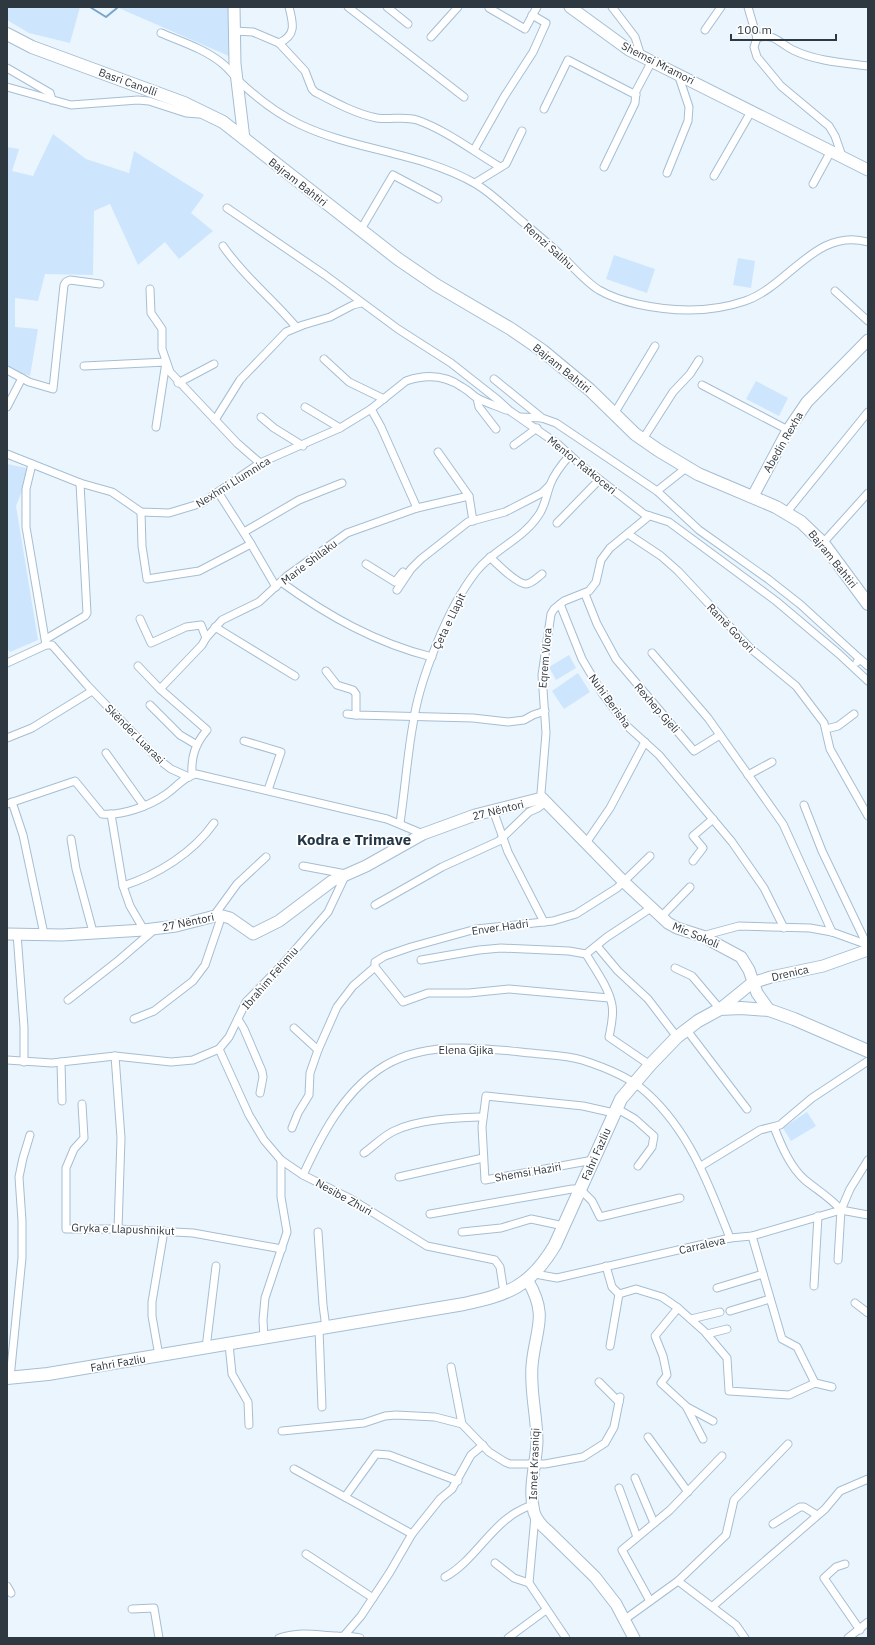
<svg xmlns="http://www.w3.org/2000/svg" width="875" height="1645" viewBox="0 0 875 1645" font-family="'IBM Plex Sans',sans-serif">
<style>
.green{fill:#cde6fd}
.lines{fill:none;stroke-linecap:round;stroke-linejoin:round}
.stream{stroke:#75a4cc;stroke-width:2}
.street-casing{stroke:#a5bed3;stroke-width:9}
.secondary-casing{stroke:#a5bed3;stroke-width:13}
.primary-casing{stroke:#a5bed3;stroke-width:14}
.street{stroke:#fff;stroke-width:7}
.secondary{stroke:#fff;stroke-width:11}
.primary{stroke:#fff;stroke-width:12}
.labels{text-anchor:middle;stroke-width:3.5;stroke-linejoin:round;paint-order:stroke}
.street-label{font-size:11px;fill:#2e3841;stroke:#fff}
.district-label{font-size:15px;font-weight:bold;fill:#223647;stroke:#fff}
</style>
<rect width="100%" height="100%" fill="#ebf5fe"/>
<g class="green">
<path d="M 7,7 L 80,7 L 70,43 L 29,33 L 7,20 Z"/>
<path d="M 117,7 L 233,7 L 231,57 L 121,9 Z"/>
<path d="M 53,134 L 86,159 L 129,173 L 134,151 L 204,195 L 191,213 L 213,231 L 179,259 L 165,242 L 138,265 L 110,204 L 94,211 L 93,275 L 45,274 L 38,301 L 15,298 L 15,327 L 38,329 L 30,376 L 7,368 L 7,147 L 19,149 L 12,171 L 33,176 Z"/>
<path d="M 614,255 L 655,269 L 647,293 L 606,279 Z"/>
<path d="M 738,258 L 755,261 L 751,288 L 733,285 Z"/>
<path d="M 756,381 L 788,398 L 779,416 L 746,399 Z"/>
<path d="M 7,464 L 31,469 L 16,506 L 38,640 L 10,652 L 7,648 Z"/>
<path d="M 569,655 L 576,668 L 556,680 L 549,667 Z"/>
<path d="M 578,673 L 590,692 L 564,709 L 552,691 Z"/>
<path d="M 807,1112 L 816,1126 L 791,1141 L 783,1128 Z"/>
</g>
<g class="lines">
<path class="stream" d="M 90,7 L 106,17 L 117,8"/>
<defs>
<g id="street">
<path d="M 348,7 L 464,97"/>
<path d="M 387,7 L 408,24"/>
<path d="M 612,7 L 635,37 L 641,56"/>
<path d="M 748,7 L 757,38 L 754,47 L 757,57 L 781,86 L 829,126 L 835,136 L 842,156"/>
<path d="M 489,8 L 525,29 L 537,7"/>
<path d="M 705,30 L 721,7"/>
<path d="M 234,31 L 253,32 L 279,43 C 297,35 293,23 289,7"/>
<path d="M 161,33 C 182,42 205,49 223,64 C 229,69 234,76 240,82 C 257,98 278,114 299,124 C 355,151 421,152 476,184 C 491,193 504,206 517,217 C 532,230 548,243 563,257 C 574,268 586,282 599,290 C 611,297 624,301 637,304 C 673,312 710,313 745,301 C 789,286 816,227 868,242"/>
<path d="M 431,37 L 458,7"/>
<path d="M 757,38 C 774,32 780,44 793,50 C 815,61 844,63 868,66"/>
<path d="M 279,43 L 305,71 L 312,89 L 315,92 C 334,102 356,114 377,118 C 391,120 404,116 417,120 C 446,130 474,152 500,167"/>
<path d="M 7,68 L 50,93 L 52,100"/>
<path d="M 7,87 L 71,105 L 138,100 L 149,101 L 186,113 L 199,114 L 201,112"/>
<path d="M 544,109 L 568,60 L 636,95"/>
<path d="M 474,150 L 504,97 L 533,52 L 546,23 L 532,15"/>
<path d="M 604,167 L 635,103 L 636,91 L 652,61"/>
<path d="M 667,173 L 688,121 L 689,107 L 678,74"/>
<path d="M 714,176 L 752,110"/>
<path d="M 475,183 L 506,164 L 522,131"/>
<path d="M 813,184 L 831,151"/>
<path d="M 227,208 L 325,275 L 398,329 L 451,363 L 498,400 L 510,411 L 559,445 L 581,465 L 644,514 L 669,522 L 776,601 L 839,654 L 868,681"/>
<path d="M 360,231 L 393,175 L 438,199"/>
<path d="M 223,246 C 244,277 273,299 296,327"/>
<path d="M 150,289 L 151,313 L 162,329 L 162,349 L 170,372 L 237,443 L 260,463"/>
<path d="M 835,291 L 868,321"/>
<path d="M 324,359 L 349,382 L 384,399"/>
<path d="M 84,366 L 166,362 L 156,427"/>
<path d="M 7,370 L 29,382 L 53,389 L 64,285 L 66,282 L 70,280 L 100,284"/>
<path d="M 494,379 L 542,418"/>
<path d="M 178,383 L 214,364"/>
<path d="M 702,385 L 788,430"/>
<path d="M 477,398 L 479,407 L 496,429"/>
<path d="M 7,407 L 22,378"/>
<path d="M 305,407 L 340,428"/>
<path d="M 371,409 L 381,427 L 417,508"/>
<path d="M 614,414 L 655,346"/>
<path d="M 261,417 L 274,428 L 303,446"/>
<path d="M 520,417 L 542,418 L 556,423 L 657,491 L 686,468"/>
<path d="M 215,420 L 240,380 L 286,332 L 303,325 L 330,317 L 353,305 L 361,303"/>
<path d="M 643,439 L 673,392 L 690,374 L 699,360"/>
<path d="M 514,445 L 537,428"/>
<path d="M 438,452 L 469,496 L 473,521"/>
<path d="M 7,454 L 80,483 L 112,492 L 141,512 L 169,513 L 202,503 L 260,463 L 340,428 L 371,409 L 406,381 C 426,374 445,375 462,387 C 468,390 472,395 477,398 C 486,403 497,406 506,410"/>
<path d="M 32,464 L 26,489 L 26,527 L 46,645"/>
<path d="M 657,491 L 699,530 L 768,579 L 801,605 L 860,659"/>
<path d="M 218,492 L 251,544 L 276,587"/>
<path d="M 141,512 L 142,546 L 147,579 L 199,571 L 251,544"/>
<path d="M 786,513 L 868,412"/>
<path d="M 557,523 L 599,480"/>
<path d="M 244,532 L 299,500 L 342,483"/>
<path d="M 628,534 L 661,556 L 678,571 L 750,648 L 796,686 L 824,723 L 830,749 L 868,816"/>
<path d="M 823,543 L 868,493"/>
<path d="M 490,557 C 496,563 517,584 526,584 C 531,584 538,577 542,574"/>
<path d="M 366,564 L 395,582 L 403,572"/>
<path d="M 281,582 C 328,616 376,643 432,657"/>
<path d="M 397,590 L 411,569 L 421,559 L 468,522 L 505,512 L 542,493 L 549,486"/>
<path d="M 585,594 L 597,624 L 616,659 L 694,751 L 720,735"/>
<path d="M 560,604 L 582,659 L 602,693 L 627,726 L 659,755 L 732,842 L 764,888 L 784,928"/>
<path d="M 140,619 L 151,643 L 186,627 L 201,625 L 206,638"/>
<path d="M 215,627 L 295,676"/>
<path d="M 46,639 L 85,616 L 87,613 L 80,483"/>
<path d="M 652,653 L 708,718 L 783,824 L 832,932"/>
<path d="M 857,662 L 860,659 L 868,666"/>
<path d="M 7,663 L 46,645 L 52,645 L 87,685 L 158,759 L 171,769 L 189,777"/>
<path d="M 138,666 L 160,689 L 207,730 C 195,744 191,757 192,775"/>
<path d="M 326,671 L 337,685 L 353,690 L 356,694 L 356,715 L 473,718 L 508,722 L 524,720 L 533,715 L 545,711"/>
<path d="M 160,689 L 202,645 L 206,638 L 222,620 L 259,602 L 287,576 L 347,533 L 417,508 L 469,496"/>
<path d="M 150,705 L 180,735 L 197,745"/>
<path d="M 347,714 L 356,715"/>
<path d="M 826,729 L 838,726 L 854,714"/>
<path d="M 7,738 L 32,728 L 92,691"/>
<path d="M 244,741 L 281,752 L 268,790"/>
<path d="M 106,753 L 144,806"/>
<path d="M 748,775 L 772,762"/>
<path d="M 542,798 L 541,793 L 546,733 L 542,675 L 551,614 L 554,609 L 564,601 L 589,591 L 596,582 L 601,560 L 610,548 L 649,516"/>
<path d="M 12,802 L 23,835 L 44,934"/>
<path d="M 7,804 L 75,781 L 102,814 C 122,816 149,806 165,795 C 176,788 184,776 196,774 L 387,819 L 423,834"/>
<path d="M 804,805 L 822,851 L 868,947"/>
<path d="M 493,810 L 508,852 L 544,922"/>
<path d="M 111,814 L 123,886 L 130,906 L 144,930"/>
<path d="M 400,823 C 405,790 407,757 413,724 C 419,680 448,608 475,573 C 492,550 522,540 538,516 C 545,507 546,496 550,485 C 554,474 562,464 570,455"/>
<path d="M 71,839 L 76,869 L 93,932"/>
<path d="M 586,843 L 610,808 L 645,742"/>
<path d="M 693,861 L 703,848 L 693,836 L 713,819"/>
<path d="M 123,886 C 157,875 193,853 214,823"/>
<path d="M 375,905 L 442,867 L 499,841 L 529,812 L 538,808 L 546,802"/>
<path d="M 213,917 L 237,884 L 266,857"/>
<path d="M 661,917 L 690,887"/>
<path d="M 17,934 L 24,1027 L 24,1062"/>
<path d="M 702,936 L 739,926 L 810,928 L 832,932 L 868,945"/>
<path d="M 597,946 L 618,971 L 648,999 L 677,1037"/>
<path d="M 586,954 C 595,969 609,988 612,1005 C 614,1016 611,1027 609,1037 L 650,1065"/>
<path d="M 586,954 L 607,937 L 651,908"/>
<path d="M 421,960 L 479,950 L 501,948 L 569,951 L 586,954"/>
<path d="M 375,967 L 403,1002 L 428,993 L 469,993 L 509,989 L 609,998"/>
<path d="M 675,968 L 692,976 L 720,1009"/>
<path d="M 68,1000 L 119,960 L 155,929"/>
<path d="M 134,1019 L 154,1011 L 193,981 L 205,965 L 222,915"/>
<path d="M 238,1019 L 244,1029 L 262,1071 L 263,1077 L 260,1093"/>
<path d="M 294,1028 L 318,1050"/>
<path d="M 686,1029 L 747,1109"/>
<path d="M 219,1049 L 249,1115 L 264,1140 L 281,1160 L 303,1175 L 351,1199 L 427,1246 L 495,1260 L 500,1267 L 504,1293"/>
<path d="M 115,1056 L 121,1138 L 118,1229"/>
<path d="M 7,1060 L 52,1063 L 115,1056 L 171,1062 L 193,1060 L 219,1049 L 229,1037 L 246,1002 L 282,965 L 328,912 L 346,874 L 303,866"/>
<path d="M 61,1062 L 62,1101"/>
<path d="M 82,1104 L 84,1138 L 74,1149 L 66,1168 L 66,1229 L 118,1229 L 193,1233 L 282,1249"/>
<path d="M 616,1108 L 635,1119 L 654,1136 L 652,1147 L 638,1166"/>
<path d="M 774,1127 C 781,1145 790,1167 805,1180 C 817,1190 831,1198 841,1210"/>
<path d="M 292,1128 L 298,1113 L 309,1095 L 310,1073 L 318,1050 L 337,1007 L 353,986 L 375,967 L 375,962 L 385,956 L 411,947 L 476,929 L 553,921 L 576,914 L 617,888 L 650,856"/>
<path d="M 364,1153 C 374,1146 383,1136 394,1131 C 419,1119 456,1118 483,1117"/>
<path d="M 593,1160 L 485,1180 L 482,1127 L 486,1096 L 583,1106 L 614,1113"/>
<path d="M 701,1166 L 760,1130 L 780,1125 L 812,1098 L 868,1061"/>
<path d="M 303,1175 C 321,1136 342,1095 378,1070 C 422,1039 482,1048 531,1053 C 548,1055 566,1055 582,1060 C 604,1067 630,1077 647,1093 C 690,1132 709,1185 730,1238"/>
<path d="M 399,1177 L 483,1158"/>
<path d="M 430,1214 L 572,1189 L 580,1189 L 592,1201 L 600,1217 L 680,1198"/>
<path d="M 318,1232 L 323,1305 L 326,1328"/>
<path d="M 462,1232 L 501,1228 L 531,1219 L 564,1226"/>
<path d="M 752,1236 L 782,1339 L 797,1347 L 815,1383"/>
<path d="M 838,1260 L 841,1210 L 850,1189 L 868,1160"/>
<path d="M 606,1266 L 612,1287 L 619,1294"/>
<path d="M 535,1274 L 557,1278 L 730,1238 L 752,1236 L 841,1210 L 868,1215"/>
<path d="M 814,1286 L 818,1216"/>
<path d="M 717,1288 L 763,1274"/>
<path d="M 619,1294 L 636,1289 L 662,1297 L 678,1308 L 705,1332 L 727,1358 L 729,1391 L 789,1395 L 815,1383 L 832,1387"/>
<path d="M 855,1303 L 868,1313"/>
<path d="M 678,1308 L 655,1336 L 663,1356 L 667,1375 L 661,1383 L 687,1407 L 713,1421"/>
<path d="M 730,1311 L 770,1299"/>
<path d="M 691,1319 L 720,1312"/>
<path d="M 319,1329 L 322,1407"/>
<path d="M 707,1334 L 727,1329"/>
<path d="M 264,1338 L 263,1320 L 265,1298 L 287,1232 L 281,1197 L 281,1160"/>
<path d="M 229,1344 L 232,1374 L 248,1402 L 249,1425"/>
<path d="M 610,1346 L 619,1294"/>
<path d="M 206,1348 L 216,1266"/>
<path d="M 159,1356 L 152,1316 L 152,1302 L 164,1231"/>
<path d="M 451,1367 L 462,1424"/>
<path d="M 10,1378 L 22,1258 L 22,1221 L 19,1177 L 23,1158 L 30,1135"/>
<path d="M 599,1382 L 619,1402"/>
<path d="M 687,1408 L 703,1439"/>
<path d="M 282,1431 L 364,1423 L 385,1416 L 396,1415 L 435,1417 L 462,1424 L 489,1452 L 505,1462 L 510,1464 L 545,1464 L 583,1457 L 605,1443 L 614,1427 L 620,1397"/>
<path d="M 648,1437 L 688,1492"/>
<path d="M 294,1469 L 412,1534"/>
<path d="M 635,1478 L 654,1523"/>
<path d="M 619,1488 L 637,1537"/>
<path d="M 345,1497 L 376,1454 L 389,1455 L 458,1481"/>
<path d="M 535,1516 L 529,1583 L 566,1638"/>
<path d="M 773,1524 L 800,1507 L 804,1507 L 817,1515"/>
<path d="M 306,1554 L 373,1598"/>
<path d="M 495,1563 L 514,1578 L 529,1583"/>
<path d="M 845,1564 L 836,1567 L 824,1578 L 860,1630"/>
<path d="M 445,1577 C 478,1559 494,1516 533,1505"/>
<path d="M 678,1581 L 736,1625 L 745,1638"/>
<path d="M 7,1586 L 11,1593"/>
<path d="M 650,1601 L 622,1550 L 670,1510 L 722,1456"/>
<path d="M 713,1606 L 825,1509 L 840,1491 L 868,1479"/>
<path d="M 132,1609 L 154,1608 L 159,1638"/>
<path d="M 624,1620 L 678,1581 L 726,1535 L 734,1500 L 788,1444"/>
<path d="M 279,1638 C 303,1631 314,1635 338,1636 C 346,1636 352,1636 360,1638"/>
<path d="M 342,1638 L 361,1616 L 390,1572 L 412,1534 L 440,1499 L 452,1489 L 471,1455 L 483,1445"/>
<path d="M 508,1638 L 546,1610"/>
<path d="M 848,1638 L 868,1622"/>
</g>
<g id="secondary">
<path d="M 234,7 L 235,64 L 244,139"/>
<path d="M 570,7 L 629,50 L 868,170"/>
<path d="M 753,496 L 788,430 L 807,402 L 868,340"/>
<path d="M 7,934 L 62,935 L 144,930 L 176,926 L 219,915 L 230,918 L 253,934 L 279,921 L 332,881 L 366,866 L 423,834 L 475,815 L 542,798 L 624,882 L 668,923 L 677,928 L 702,936 L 741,957 L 749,970 L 757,993 L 769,1010"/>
<path d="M 720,1009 L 752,983 L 771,977 L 823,966 L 868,950"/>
<path d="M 528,1281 C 549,1317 535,1329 532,1366 C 530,1392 537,1416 537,1442 C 536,1464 528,1489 534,1512 C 536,1519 542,1526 548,1531 L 595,1577 L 616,1604 L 634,1638"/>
</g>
<g id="primary">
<path d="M 7,34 L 32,47 L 184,103 L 223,122 L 398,259 L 436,285 L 511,329 L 543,351 L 590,390 L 635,434 L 658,450 L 698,474 L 776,507 L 801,522 L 823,543 L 868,604"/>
<path d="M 7,1378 L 48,1374 L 464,1304 C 509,1294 530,1287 555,1245 L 621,1099 L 650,1065 L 677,1037 L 698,1021 L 720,1009 L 741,1008 L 769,1010 L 794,1019 L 868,1051"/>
</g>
</defs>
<use href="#street" class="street-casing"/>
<use href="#secondary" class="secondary-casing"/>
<use href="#primary" class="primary-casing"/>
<use href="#street" class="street"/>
<use href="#secondary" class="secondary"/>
<use href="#primary" class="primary"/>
</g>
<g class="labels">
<g class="street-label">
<text transform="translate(658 63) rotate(27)" y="4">Shemsi Mramori</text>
<text transform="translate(128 82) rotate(20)" y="4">Basri Canolli</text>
<text transform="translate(298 182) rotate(38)" y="4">Bajram Bahtiri</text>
<text transform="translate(549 246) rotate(42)" y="4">Remzi Salihu</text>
<text transform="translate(562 368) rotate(39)" y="4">Bajram Bahtiri</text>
<text transform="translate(783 442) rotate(-60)" y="4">Abedin Rexha</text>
<text transform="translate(582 465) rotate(39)" y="4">Mentor Ratkoceri</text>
<text transform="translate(233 482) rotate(-32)" y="4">Nexhmi Llumnica</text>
<text transform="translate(833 559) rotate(51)" y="4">Bajram Bahtiri</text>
<text transform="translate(309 562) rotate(-37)" y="4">Marie Shllaku</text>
<text transform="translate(449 621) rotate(-64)" y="4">Çeta e Llapit</text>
<text transform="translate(731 628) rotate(46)" y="4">Ramë Govori</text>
<text transform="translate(545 658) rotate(-85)" y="4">Eqrem Vlora</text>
<text transform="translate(610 701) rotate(54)" y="4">Nuhi Berisha</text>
<text transform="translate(657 708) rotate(49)" y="4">Rexhep Gjeli</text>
<text transform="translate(135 734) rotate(45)" y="4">Skënder Luarasi</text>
<text transform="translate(498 810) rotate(-14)" y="4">27 Nëntori</text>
<text transform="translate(188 922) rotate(-12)" y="4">27 Nëntori</text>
<text transform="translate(500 927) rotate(-8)" y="4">Enver Hadri</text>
<text transform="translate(696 935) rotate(23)" y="4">Mic Sokoli</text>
<text transform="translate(790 973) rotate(-13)" y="4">Drenica</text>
<text transform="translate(270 978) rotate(-49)" y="4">Ibrahim Fehmiu</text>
<text x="466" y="1054">Elena Gjika</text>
<text transform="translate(596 1154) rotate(-66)" y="4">Fahri Fazliu</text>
<text transform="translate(528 1172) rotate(-10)" y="4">Shemsi Haziri</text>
<text transform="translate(344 1197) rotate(29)" y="4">Nesibe Zhuri</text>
<text transform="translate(123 1229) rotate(2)" y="4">Gryka e Llapushnikut</text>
<text transform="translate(702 1245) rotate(-13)" y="4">Carraleva</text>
<text transform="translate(118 1363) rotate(-10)" y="4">Fahri Fazliu</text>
<text transform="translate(534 1464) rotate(-88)" y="4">Ismet Krasniqi</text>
</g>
<g class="district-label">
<text x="354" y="845">Kodra e Trimave</text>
</g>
</g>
<rect width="875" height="1645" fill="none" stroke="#2e3841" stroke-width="16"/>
<path d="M731 34v6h105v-6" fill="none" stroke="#2e3841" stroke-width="2"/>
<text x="737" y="34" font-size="12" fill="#2e3841" stroke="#ffffff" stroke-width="3" paint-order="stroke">100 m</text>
</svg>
